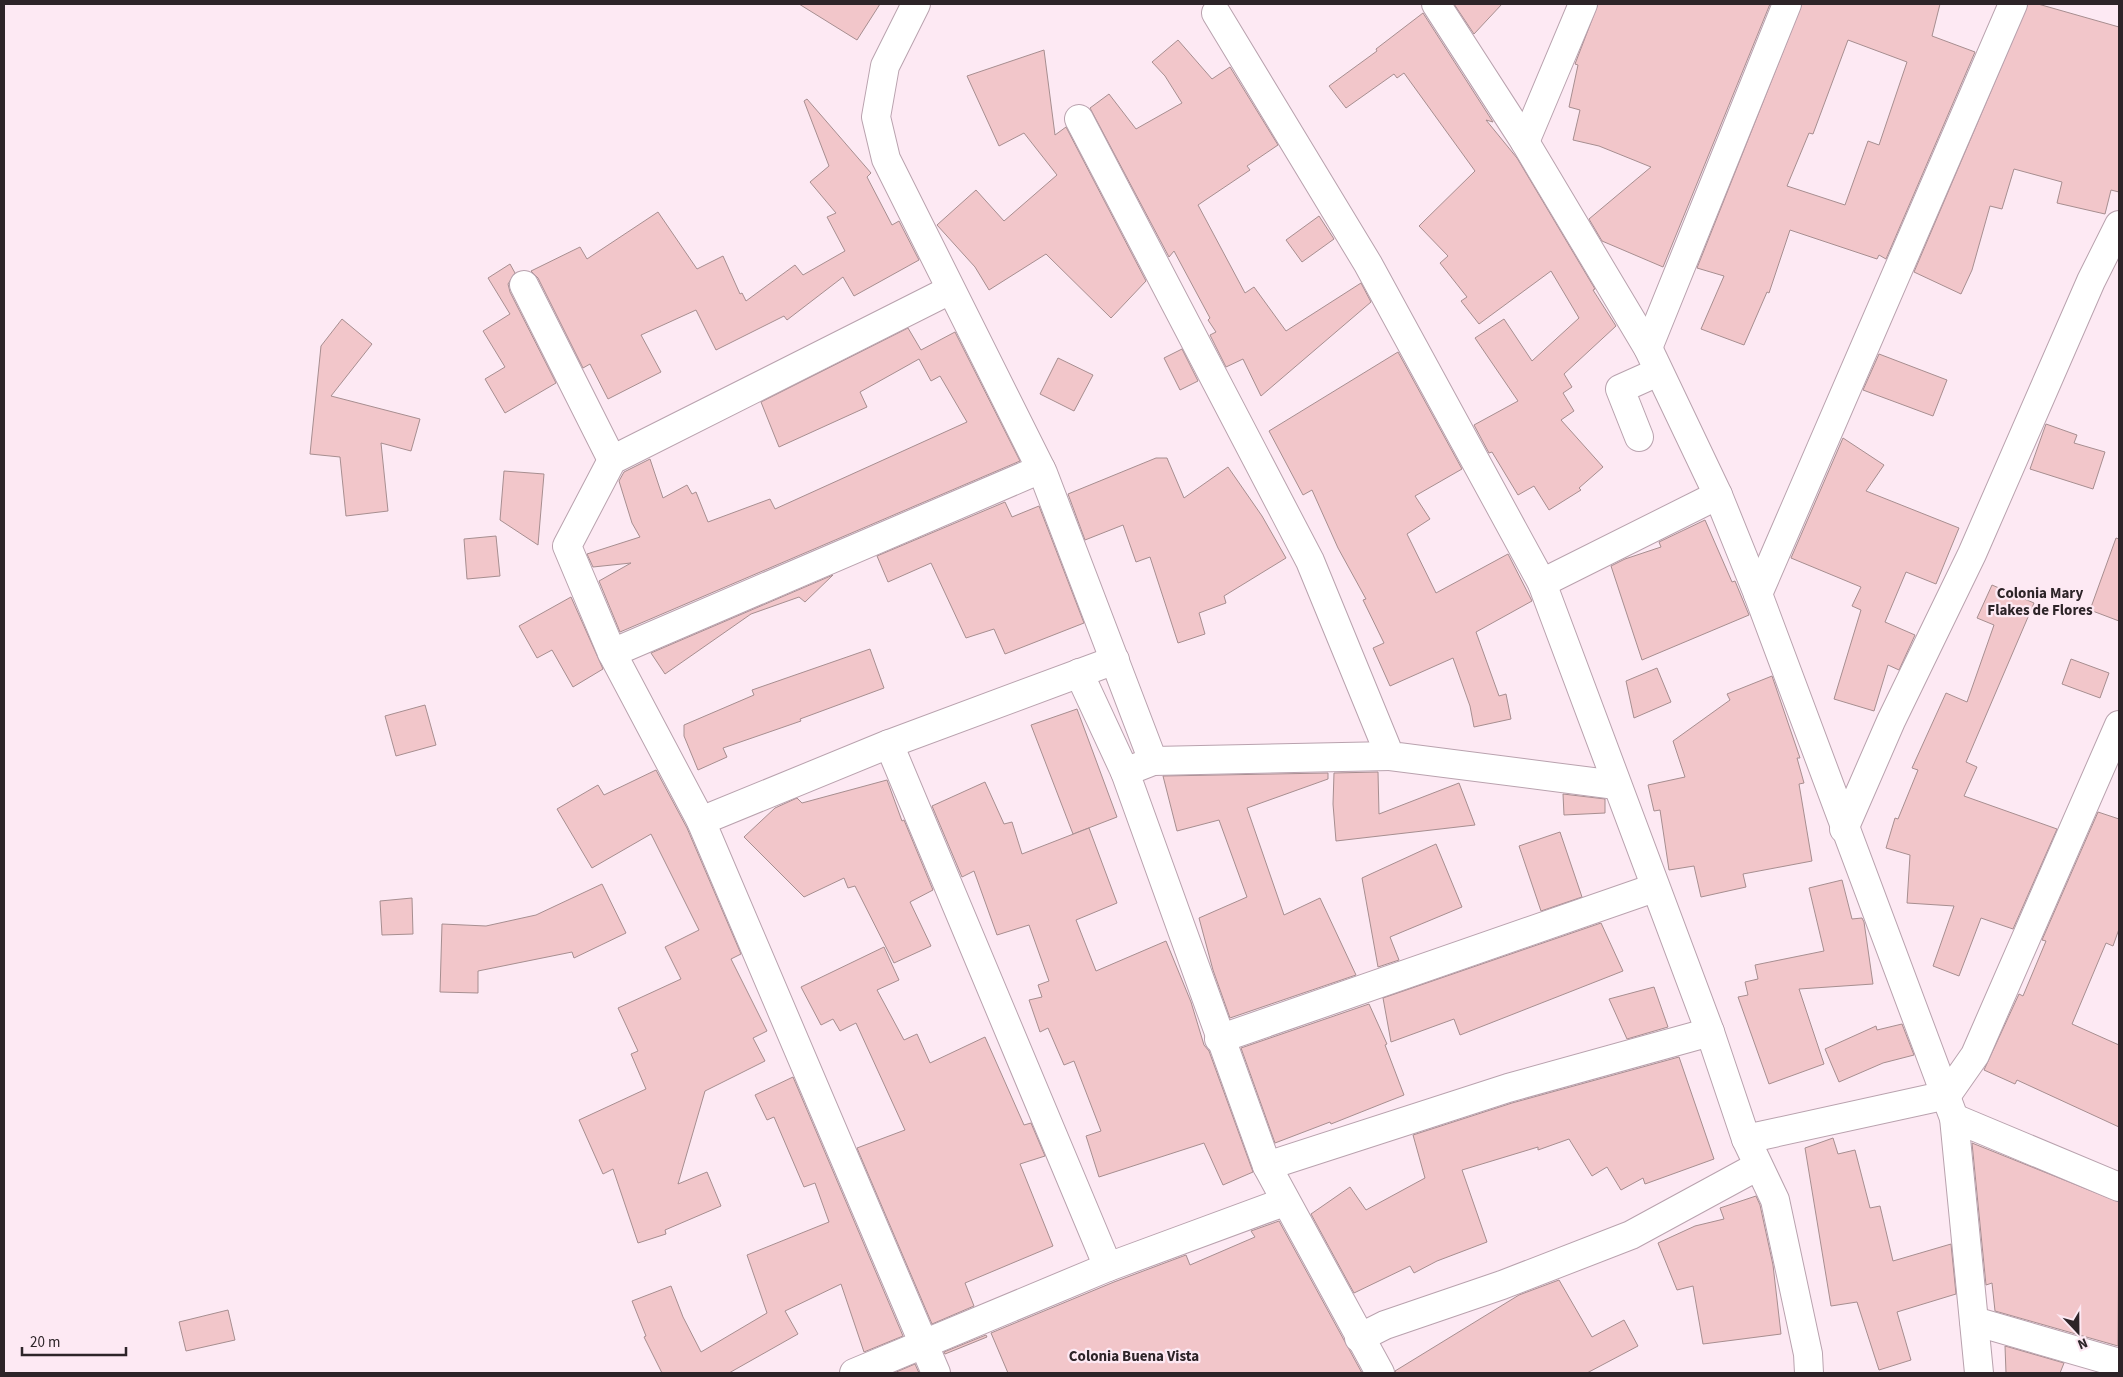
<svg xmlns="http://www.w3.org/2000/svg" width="2123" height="1377" viewBox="0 0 2123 1377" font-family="'Source Sans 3',sans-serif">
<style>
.building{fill:#f2c6ca;stroke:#a78e90;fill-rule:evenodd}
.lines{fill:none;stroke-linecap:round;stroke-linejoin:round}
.minor-casing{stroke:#b9a2ae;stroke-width:30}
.minor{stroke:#fff;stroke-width:28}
.labels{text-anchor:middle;stroke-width:4.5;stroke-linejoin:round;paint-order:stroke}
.neighbourhood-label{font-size:15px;font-weight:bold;fill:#2d2428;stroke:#fde9f3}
</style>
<rect width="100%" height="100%" fill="#fde9f3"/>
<g class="building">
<path d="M 799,4 L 880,4 L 857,40 Z"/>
<path d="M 1454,4 L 1502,4 L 1474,34 Z"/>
<path d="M 1598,4 L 1770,4 L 1663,267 L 1602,241 L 1589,219 L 1651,167 L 1599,146 L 1573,140 L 1580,110 L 1569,107 L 1578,65 L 1575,64 Z"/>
<path d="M 1802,4 L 1940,4 L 1932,36 L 1975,52 L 1886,259 L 1879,255 L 1877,259 L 1790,230 L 1769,293 L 1767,292 L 1744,345 L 1701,329 L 1724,276 L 1697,268 ZM 1848,40 L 1907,62 L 1879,145 L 1868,141 L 1845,205 L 1787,186 L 1809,133 L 1813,134 Z"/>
<path d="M 2028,4 L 2038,4 L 2119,27 L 2119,192 L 2111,190 L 2105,214 L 2057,203 L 2062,182 L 2014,169 L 2002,209 L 1990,206 L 1972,270 L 1961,294 L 1914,272 Z"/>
<path d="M 1423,13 L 1493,122 L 1486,120 L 1517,158 L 1595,289 L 1593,290 L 1616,326 L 1564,374 L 1572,387 L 1563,393 L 1574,411 L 1561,420 L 1603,467 L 1579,488 L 1581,490 L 1549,510 L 1534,486 L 1518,495 L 1492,452 L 1489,453 L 1474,425 L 1518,401 L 1475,338 L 1504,319 L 1532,361 L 1579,318 L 1551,271 L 1479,324 L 1461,301 L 1467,297 L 1440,263 L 1448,256 L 1419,226 L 1475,171 L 1404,73 L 1397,78 L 1394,74 L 1346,108 L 1329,86 L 1377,51 L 1376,49 Z"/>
<path d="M 1178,40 L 1212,79 L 1230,67 L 1278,145 L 1247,166 L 1250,170 L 1198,205 L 1245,293 L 1254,287 L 1286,331 L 1361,283 L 1371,302 L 1261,396 L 1243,359 L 1226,367 L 1210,335 L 1216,332 L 1208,320 L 1210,318 L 1174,251 L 1169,257 L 1090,108 L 1109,94 L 1136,129 L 1182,103 L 1165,76 L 1152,62 Z"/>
<path d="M 1044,50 L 1055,135 L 1066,127 L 1146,281 L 1111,318 L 1046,254 L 989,290 L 975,267 L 937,225 L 976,190 L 1004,221 L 1057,175 L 1024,133 L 999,146 L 967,76 Z"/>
<path d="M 807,99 L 871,173 L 867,177 L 892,225 L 899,221 L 919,260 L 854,296 L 843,277 L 787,320 L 784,316 L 716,350 L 696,310 L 641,335 L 661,372 L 608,399 L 590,364 L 583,368 L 538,278 L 531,271 L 580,247 L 587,259 L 658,212 L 697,269 L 723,256 L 740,294 L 742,293 L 746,301 L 795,265 L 803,275 L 845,251 L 827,217 L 836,213 L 810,182 L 829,166 L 804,101 Z"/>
<path d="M 1319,216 L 1334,239 L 1302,262 L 1286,240 Z"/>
<path d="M 510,264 L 515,273 L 508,284 L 510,292 L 556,383 L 505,413 L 485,379 L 505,367 L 483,331 L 510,314 L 488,278 Z"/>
<path d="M 342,319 L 372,344 L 331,396 L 420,419 L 411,451 L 381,443 L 388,511 L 346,516 L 340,457 L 310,454 L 321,346 Z"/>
<path d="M 908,328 L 921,350 L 955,332 L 1020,461 L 620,632 L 599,581 L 631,563 L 593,567 L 587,554 L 640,537 L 632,523 L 619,481 L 624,472 L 650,459 L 663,498 L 687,485 L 692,494 L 696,492 L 708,522 L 770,499 L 775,509 L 967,422 L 940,376 L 931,381 L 919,359 L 860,392 L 867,407 L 779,447 L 761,402 Z"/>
<path d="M 1182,349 L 1198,381 L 1180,390 L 1164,358 Z"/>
<path d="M 1398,352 L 1462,469 L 1415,496 L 1430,519 L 1407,534 L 1436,593 L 1508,554 L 1532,601 L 1476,632 L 1499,696 L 1506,694 L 1511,719 L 1474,727 L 1470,706 L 1453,658 L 1390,686 L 1373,648 L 1384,643 L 1363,600 L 1366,599 L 1338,548 L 1312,490 L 1303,495 L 1269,431 Z"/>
<path d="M 1879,354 L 1947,380 L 1933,416 L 1863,390 Z"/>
<path d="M 1058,358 L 1093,375 L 1074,411 L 1040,394 Z"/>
<path d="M 2046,424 L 2077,435 L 2074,443 L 2105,452 L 2093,489 L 2030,469 Z"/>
<path d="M 1843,438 L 1884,465 L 1866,491 L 1959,528 L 1936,584 L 1906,572 L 1885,622 L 1915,635 L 1899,670 L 1888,665 L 1874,711 L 1834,699 L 1861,610 L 1852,606 L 1861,587 L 1791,558 Z"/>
<path d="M 1156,458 L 1167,458 L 1184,498 L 1228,467 L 1262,516 L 1286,558 L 1224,596 L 1226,603 L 1199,613 L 1205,634 L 1178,643 L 1150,557 L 1136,562 L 1123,525 L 1085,540 L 1068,494 Z"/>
<path d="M 504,471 L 544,474 L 538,545 L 500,520 Z"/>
<path d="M 1005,502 L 1012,517 L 1039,506 L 1084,623 L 1005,654 L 994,629 L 966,638 L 931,563 L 888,582 L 877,556 Z"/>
<path d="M 1705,520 L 1732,582 L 1735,581 L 1749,615 L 1642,660 L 1611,566 L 1625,559 L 1661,547 L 1659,542 Z"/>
<path d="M 496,536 L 500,576 L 467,579 L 464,539 Z"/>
<path d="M 2116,538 L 2119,539 L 2119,621 L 2090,610 Z"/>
<path d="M 833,575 L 805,602 L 799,597 L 751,614 L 665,674 L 651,653 Z"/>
<path d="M 1992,585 L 2034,603 L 1966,762 L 1977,767 L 1964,796 L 2057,829 L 2013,929 L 1981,918 L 1959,976 L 1933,966 L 1954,906 L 1907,903 L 1910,855 L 1886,848 L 1895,818 L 1898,819 L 1918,770 L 1912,768 L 1946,693 L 1967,702 L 1994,625 L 1977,618 Z"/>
<path d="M 571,597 L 603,669 L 573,687 L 552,650 L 537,658 L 519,626 Z"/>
<path d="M 870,649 L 884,688 L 800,719 L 801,721 L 723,748 L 727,757 L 698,770 L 684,736 L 684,725 L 754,695 L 752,690 Z"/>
<path d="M 2071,659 L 2109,673 L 2100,698 L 2062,684 Z"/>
<path d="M 1657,668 L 1671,702 L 1634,718 L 1626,681 Z"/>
<path d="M 1772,676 L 1800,758 L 1797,758 L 1804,783 L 1799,784 L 1812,861 L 1743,874 L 1746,887 L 1701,897 L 1694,866 L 1669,870 L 1660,810 L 1654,811 L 1648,785 L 1685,777 L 1673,741 L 1730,700 L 1727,694 Z"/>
<path d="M 425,705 L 436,745 L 396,756 L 385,716 Z"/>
<path d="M 1077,709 L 1117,817 L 1073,834 L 1031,725 Z"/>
<path d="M 656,770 L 687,828 L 741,954 L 731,959 L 767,1031 L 753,1038 L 765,1061 L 705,1091 L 678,1184 L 707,1172 L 721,1206 L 665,1230 L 666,1234 L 638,1243 L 613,1169 L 603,1174 L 579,1120 L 646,1089 L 631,1054 L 638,1051 L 618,1008 L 681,979 L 665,947 L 699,930 L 651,834 L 592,868 L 557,809 L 598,785 L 604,795 Z"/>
<path d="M 1378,772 L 1379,814 L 1459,783 L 1475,825 L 1336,841 L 1333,804 L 1334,773 Z"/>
<path d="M 1328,773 L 1328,779 L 1247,808 L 1284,915 L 1320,898 L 1356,975 L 1230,1018 L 1213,970 L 1199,918 L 1247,897 L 1219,820 L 1177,831 L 1163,776 Z"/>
<path d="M 887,780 L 902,821 L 904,820 L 933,890 L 910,902 L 931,946 L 894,963 L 855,886 L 848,888 L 844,878 L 804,897 L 744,837 L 775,808 L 797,798 L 802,803 Z"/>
<path d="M 985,782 L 1004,824 L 1012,822 L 1022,854 L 1089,828 L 1117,903 L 1076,920 L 1096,971 L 1166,941 L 1191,1002 L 1204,1045 L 1209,1051 L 1253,1172 L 1223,1185 L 1204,1143 L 1099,1177 L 1086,1136 L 1101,1131 L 1074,1061 L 1064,1065 L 1048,1028 L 1040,1032 L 1029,1000 L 1042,997 L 1038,985 L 1049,981 L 1029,925 L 997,935 L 974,871 L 962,877 L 932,806 Z"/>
<path d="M 1563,794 L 1605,799 L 1605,813 L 1564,815 Z"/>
<path d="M 2098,812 L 2119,819 L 2119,929 L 2113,946 L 2106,943 L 2072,1024 L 2119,1045 L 2119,1127 L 2017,1080 L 2015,1084 L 1984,1070 L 2019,994 L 2023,996 L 2046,941 L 2042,940 Z"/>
<path d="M 1560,832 L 1582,897 L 1541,911 L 1519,846 Z"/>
<path d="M 1436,844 L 1462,907 L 1390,937 L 1399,960 L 1378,967 L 1362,878 Z"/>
<path d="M 1842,880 L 1852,919 L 1862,918 L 1864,922 L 1873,984 L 1799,989 L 1824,1064 L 1769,1084 L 1738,997 L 1748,995 L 1745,982 L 1758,979 L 1755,965 L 1824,951 L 1809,888 Z"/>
<path d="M 602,884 L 626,933 L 574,958 L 572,952 L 478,971 L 478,993 L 440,992 L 442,924 L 486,926 L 536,915 Z"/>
<path d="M 412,898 L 413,934 L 382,935 L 380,901 Z"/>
<path d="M 1601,923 L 1623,971 L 1460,1035 L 1454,1019 L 1391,1042 L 1383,998 Z"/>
<path d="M 884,947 L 899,980 L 877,990 L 904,1040 L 917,1034 L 930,1063 L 985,1037 L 1024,1125 L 1031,1123 L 1045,1156 L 1020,1164 L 1053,1246 L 965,1283 L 974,1306 L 932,1324 L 857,1148 L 905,1130 L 856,1023 L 840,1031 L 833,1019 L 821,1025 L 801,987 Z"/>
<path d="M 1654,987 L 1668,1027 L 1627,1039 L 1609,999 Z"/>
<path d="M 1369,1004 L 1387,1044 L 1385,1045 L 1404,1095 L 1331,1124 L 1330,1122 L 1275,1143 L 1241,1048 Z"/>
<path d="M 1902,1024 L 1914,1055 L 1883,1063 L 1839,1082 L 1825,1049 L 1876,1026 L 1877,1030 Z"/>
<path d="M 1679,1057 L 1714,1159 L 1645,1184 L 1643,1178 L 1621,1190 L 1607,1167 L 1592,1176 L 1569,1139 L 1538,1150 L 1538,1147 L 1462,1170 L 1487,1242 L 1437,1261 L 1414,1273 L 1410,1266 L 1354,1293 L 1311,1214 L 1350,1187 L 1366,1210 L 1425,1178 L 1413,1135 L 1512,1103 Z"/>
<path d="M 793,1077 L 903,1336 L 864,1352 L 841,1284 L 785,1311 L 798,1334 L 729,1373 L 662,1373 L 644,1337 L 646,1336 L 632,1301 L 671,1286 L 683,1317 L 701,1352 L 767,1313 L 747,1255 L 829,1222 L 815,1183 L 804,1187 L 774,1117 L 767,1120 L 755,1095 Z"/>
<path d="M 1833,1138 L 1838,1154 L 1855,1150 L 1870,1208 L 1880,1206 L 1893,1261 L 1951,1244 L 1956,1294 L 1897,1312 L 1911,1360 L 1879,1370 L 1857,1302 L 1831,1306 L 1805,1148 Z"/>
<path d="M 1972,1143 L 2119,1202 L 2118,1346 L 1995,1311 L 1992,1283 L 1986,1285 Z"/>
<path d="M 1756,1196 L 1760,1205 L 1773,1265 L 1781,1334 L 1703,1344 L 1693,1286 L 1677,1290 L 1658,1243 L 1695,1226 L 1724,1219 L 1720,1208 Z"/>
<path d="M 1279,1221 L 1362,1373 L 1008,1373 L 991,1333 L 1114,1282 L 1186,1255 L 1190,1265 L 1255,1237 L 1251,1231 Z"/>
<path d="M 1559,1280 L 1592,1337 L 1624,1320 L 1638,1346 L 1587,1373 L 1396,1373 L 1395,1371 L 1519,1295 Z"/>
<path d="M 228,1310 L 235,1340 L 186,1351 L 179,1322 Z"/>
<path d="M 986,1335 L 987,1337 L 945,1354 L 944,1352 Z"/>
<path d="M 2005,1346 L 2064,1363 L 2060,1373 L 2006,1373 Z"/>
<path d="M 915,1364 L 919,1373 L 894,1373 Z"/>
</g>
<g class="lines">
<defs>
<g id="minor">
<path d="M 916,4 L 885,66 L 876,117 L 886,159 L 1043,473 L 1153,761"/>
<path d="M 1436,4 L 1525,142 L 1648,348 L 1718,495 L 1758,594 L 1954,1118 L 1979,1373"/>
<path d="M 1216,13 L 1368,264 L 1542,583 L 1710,1032 L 1746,1139 L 1775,1200 L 1808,1354 L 1809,1373"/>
<path d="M 1079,119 L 1310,561 L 1390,756 L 1616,785"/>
<path d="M 1525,142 L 1583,4"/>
<path d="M 524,285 L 612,460"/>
<path d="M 1648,348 L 1787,4"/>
<path d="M 1639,437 L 1620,389 L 1658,372"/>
<path d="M 1542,583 L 1718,495"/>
<path d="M 1758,594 L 2013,4"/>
<path d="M 612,653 L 1041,469"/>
<path d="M 1079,673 L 1125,772"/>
<path d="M 889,744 L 1108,1267"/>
<path d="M 701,821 L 889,744 L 1115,660"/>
<path d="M 1844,829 L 1891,721 L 1972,554 L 2091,281 L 2119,225"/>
<path d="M 1219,1039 L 1654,888"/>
<path d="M 1954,1118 L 2119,1187"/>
<path d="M 1746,1139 L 1947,1095 L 1975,1055 L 2119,725"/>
<path d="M 1267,1166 L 1508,1088 L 1710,1032"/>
<path d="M 1974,1321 L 2119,1363"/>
<path d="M 1359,1338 L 1385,1325 L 1502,1285 L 1631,1235 L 1758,1166"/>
<path d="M 854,1373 L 1108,1267 L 1284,1202"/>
<path d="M 936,1373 L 701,821 L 612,653 L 567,546 L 612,460 L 950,290"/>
<path d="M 1380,1373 L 1267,1166 L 1125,772 L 1153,761 L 1390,756"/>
</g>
</defs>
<use href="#minor" class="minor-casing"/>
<use href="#minor" class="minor"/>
</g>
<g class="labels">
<g class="neighbourhood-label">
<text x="2040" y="598">Colonia Mary<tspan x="2040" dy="17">Flakes de Flores</tspan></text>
<text x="1134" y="1361">Colonia Buena Vista</text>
</g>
</g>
<rect width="2123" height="1377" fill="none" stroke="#2d2428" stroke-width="10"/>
<g transform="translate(2078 1332) rotate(158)" stroke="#fde9f3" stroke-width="4" paint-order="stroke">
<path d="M0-4L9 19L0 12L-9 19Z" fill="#2d2428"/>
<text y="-8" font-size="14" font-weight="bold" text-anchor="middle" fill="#2d2428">N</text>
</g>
<path d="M22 1347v8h104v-8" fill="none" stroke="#2d2428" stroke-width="2.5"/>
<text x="30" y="1347" font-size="15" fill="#2d2428" stroke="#fde9f3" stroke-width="4" paint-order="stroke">20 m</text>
</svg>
